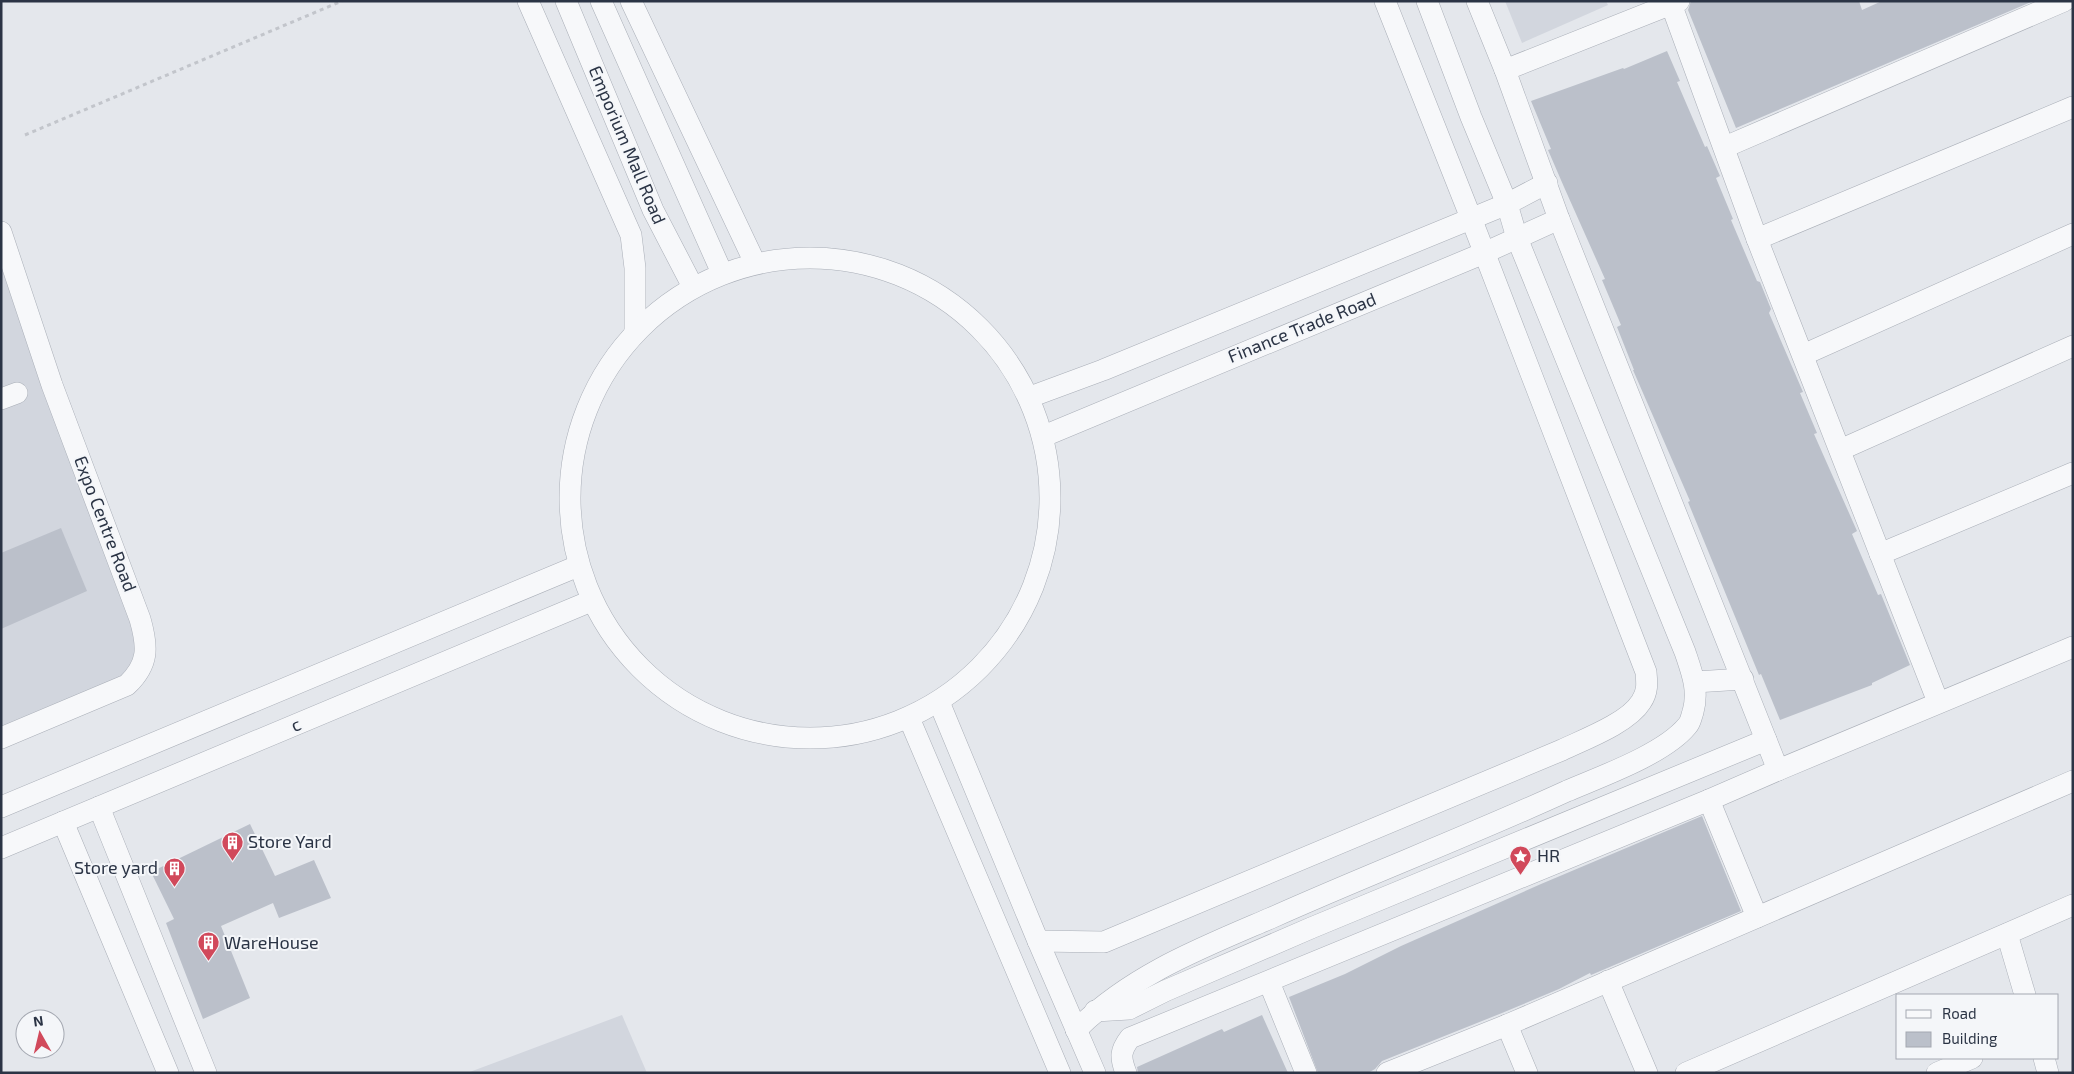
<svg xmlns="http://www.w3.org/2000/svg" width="2074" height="1074" viewBox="0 0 2074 1074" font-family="'Exo 2',sans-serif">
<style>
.built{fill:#d2d6de}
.building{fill:#bbc0ca}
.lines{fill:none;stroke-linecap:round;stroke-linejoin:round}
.minor-casing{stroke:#a9aeb7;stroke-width:22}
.path{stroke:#c2c5cb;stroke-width:3;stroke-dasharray:4 4;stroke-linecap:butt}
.minor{stroke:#f7f8fa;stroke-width:21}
.labels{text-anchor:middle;stroke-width:4;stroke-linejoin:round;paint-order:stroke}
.street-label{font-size:18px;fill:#2b3445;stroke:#f4f6f9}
.poi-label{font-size:18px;fill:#2b3445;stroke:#f4f6f9;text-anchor:start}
</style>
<rect width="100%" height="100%" fill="#e4e7ec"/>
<g class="built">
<path d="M 1505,1 L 1606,1 L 1608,5 L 1522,43 Z"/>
<path d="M 1,232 L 140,619 L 142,665 L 1,738 Z"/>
<path d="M 622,1015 L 647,1073 L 467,1073 Z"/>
</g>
<g class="building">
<path d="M 1691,1 L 1859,1 L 1862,10 L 1882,1 L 2031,2 L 1736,128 L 1688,10 Z"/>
<path d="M 1667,51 L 1680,81 L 1677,82 L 1705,147 L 1707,146 L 1720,176 L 1716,178 L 1733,219 L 1731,220 L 1757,281 L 1760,282 L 1771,309 L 1769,313 L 1803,392 L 1800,393 L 1817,433 L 1814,434 L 1857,531 L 1852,534 L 1878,595 L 1881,594 L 1910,665 L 1872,683 L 1872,685 L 1780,720 L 1761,674 L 1759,675 L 1688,502 L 1690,501 L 1633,370 L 1634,370 L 1617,327 L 1621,325 L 1602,280 L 1605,279 L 1564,187 L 1548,150 L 1551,149 L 1531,101 L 1623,68 L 1624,69 Z"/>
<path d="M 61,528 L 87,591 L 1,629 L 1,553 Z"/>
<path d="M 1702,816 L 1741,911 L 1591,975 L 1590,973 L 1559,989 L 1502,1013 L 1382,1061 L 1375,1069 L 1368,1073 L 1318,1073 L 1289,997 L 1345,974 L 1401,946 L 1541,884 Z"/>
<path d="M 250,824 L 275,876 L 314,860 L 331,898 L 279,918 L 273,903 L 221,926 L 250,998 L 203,1019 L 166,923 L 174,919 L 151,872 Z"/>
<path d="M 1262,1015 L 1288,1073 L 1138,1073 L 1137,1067 L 1222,1029 L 1224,1032 Z"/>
</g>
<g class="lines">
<defs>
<g id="minor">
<path d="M 528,1 L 631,235 L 635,268 L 635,331"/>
<path d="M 566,1 L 653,210 L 693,287"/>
<path d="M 601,1 L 722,273"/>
<path d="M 631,1 L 755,263"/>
<path d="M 1477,1 L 1505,70 L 1559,219 L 1778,770"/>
<path d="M 1670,1 L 1757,239 L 1938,702"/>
<path d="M 1505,70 L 1679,1"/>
<path d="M 1725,147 L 2064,1"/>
<path d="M 1,232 L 52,385 L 140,619 C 148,647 149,664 127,685 L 1,738"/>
<path d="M 1757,239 L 2073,107"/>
<circle cx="810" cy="498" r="240"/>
<path d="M 1803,355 L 2073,234"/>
<path d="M 1030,397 L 1103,370 L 1507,204 L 1547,183"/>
<path d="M 1,399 L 17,393"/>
<path d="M 1044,436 L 1484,253 L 1559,219"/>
<path d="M 1840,450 L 2073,346"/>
<path d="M 1880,554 L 2073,473"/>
<path d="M 1695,682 L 1743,679"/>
<path d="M 939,702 L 1038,941 L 1095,1073"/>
<path d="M 909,718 L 1060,1073"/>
<path d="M 1709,800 L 1757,917"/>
<path d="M 1,807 L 578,566"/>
<path d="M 99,807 L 206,1073"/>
<path d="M 63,822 L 168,1073"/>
<path d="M 1,848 L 591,601"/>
<path d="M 2007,934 L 2025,995"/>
<path d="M 1038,941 L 1104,942 L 1562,750 C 1585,739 1628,723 1641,702 C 1648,692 1647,683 1646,672 L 1471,218 L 1385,1"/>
<path d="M 1608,981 L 1647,1073"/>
<path d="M 1269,982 L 1306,1073"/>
<path d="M 1095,1011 L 1129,1009 L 1165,991 L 1311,928 L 1766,740"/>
<path d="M 1507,1025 L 1527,1073"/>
<path d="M 1076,1030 C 1131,975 1201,948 1271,918 C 1369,874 1469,836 1567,791 C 1602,776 1664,754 1687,726 C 1691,722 1691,717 1693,712 C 1699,690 1692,673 1685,652 L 1517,238 L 1507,204 L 1471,117 L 1427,1"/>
<path d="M 2044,1058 L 2048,1073"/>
<path d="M 1126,1073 C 1120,1057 1120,1051 1130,1038 L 1709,800 L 1778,770 L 2073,647"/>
<path d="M 1387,1073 L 1507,1025 L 2073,781"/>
<path d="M 1686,1073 L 2073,905"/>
<path d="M 1937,1073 L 1972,1058"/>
</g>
</defs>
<use href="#minor" class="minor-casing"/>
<path class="path" d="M 25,135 L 342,1"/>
<use href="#minor" class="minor"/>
</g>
<defs>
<symbol id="building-pin" viewBox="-11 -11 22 30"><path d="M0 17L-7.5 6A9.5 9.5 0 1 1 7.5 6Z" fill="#d1495b" stroke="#f4f6f9"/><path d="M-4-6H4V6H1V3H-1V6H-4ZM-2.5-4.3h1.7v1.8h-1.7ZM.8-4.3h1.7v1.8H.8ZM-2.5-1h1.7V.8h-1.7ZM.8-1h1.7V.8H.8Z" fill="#fff"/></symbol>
<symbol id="sight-pin" viewBox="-11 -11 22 30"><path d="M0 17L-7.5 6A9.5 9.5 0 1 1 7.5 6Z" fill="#d1495b" stroke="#f4f6f9"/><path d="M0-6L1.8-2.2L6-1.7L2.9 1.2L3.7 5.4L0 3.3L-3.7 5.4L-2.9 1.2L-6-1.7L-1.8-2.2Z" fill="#fff"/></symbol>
</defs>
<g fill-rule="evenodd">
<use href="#building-pin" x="220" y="830" width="25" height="34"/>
<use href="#sight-pin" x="1508" y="844" width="25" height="34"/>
<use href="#building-pin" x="162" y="856" width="25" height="34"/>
<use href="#building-pin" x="196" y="930" width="25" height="34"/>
</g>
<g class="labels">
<g class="street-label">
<text transform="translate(627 145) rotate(67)" y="6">Emporium Mall Road</text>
<text transform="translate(1302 328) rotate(-22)" y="6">Finance Trade Road</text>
<text transform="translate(105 524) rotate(69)" y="6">Expo Centre Road</text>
<text transform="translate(296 725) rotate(-23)" y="6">c</text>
</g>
<g class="poi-label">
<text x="248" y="848">Store Yard</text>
<text x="1537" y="862">HR</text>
<text x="158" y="874" text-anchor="end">Store yard</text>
<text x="224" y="949">WareHouse</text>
</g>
</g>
<rect width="2074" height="1074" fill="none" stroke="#2b3445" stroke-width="5"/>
<rect x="1896" y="994" width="162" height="65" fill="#f4f6f9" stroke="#a4a8b1"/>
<rect x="1906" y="1010" width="25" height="8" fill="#f7f8fa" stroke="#a4a8b1"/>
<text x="1942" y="1019" font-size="15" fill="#2b3445">Road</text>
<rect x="1906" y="1032" width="25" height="15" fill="#bbc0ca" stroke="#a4a8b1"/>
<text x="1942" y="1044" font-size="15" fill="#2b3445">Building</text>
<g transform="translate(40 1034) rotate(352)"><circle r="24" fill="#f4f6f9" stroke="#a4a8b1"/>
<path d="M0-4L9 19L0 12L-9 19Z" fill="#d1495b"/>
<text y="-8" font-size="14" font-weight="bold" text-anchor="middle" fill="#2b3445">N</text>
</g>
</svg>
